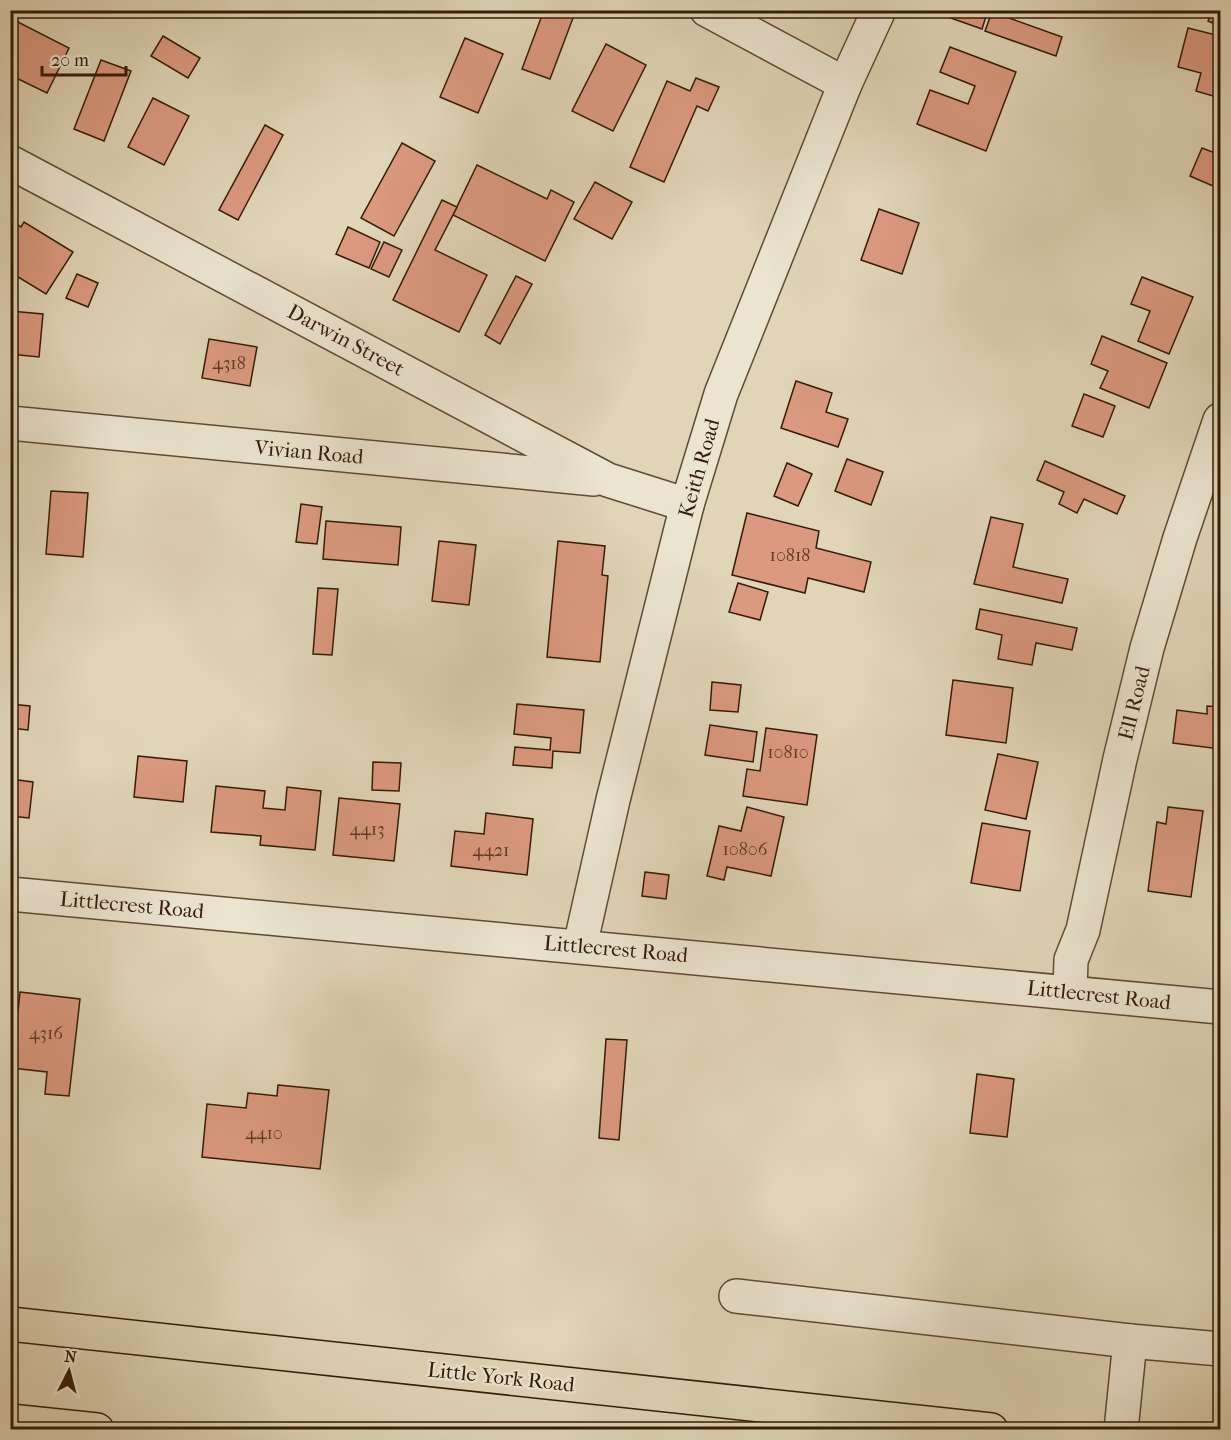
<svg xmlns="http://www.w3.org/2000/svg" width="1231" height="1440" viewBox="0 0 1231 1440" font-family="'IM FELL French Canon',serif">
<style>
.building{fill:#db997f;stroke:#341b06;stroke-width:1.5}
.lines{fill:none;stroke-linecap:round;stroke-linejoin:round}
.minor-casing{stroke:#5f4a32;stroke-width:36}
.major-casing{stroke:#341b06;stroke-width:36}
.minor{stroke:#ebe4d0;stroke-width:33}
.major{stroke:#e0d5b7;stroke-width:33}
.labels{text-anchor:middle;stroke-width:4.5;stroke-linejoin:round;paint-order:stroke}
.number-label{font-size:18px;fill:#5e3a24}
.street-label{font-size:21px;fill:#341b06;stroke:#ebe4d0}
</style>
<rect width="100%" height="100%" fill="#e0d5b7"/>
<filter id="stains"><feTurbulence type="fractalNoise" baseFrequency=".00333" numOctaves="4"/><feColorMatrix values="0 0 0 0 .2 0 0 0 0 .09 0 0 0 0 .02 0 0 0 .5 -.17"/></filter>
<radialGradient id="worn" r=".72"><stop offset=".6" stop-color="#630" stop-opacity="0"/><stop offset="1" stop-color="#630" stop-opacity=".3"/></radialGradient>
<g class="building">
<path d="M 544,10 L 576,10 L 550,79 L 522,69 Z"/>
<path d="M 928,10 L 988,10 L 982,29 Z"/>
<path d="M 1213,10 L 1220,10 L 1220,26 L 1208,21 Z"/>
<path d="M 992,12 L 1062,37 L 1056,56 L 985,31 Z"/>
<path d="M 12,19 L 69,48 L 47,93 L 10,75 Z"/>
<path d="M 1188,28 L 1220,36 L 1220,98 L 1196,91 L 1201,73 L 1178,67 Z"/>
<path d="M 163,36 L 200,58 L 188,78 L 151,56 Z"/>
<path d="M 465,38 L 503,54 L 478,113 L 440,97 Z"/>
<path d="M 606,44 L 646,65 L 613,131 L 572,111 Z"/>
<path d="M 950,47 L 1016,72 L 986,151 L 917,124 L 930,90 L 968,104 L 975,86 L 940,72 Z"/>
<path d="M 101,60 L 131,71 L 104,141 L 74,129 Z"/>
<path d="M 696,78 L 719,87 L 708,111 L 697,106 L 664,182 L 630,167 L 667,81 L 690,91 Z"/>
<path d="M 153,98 L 189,116 L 164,165 L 128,147 Z"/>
<path d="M 265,125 L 283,135 L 238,220 L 219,210 Z"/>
<path d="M 402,143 L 435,161 L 394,236 L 361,218 Z"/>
<path d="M 1202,148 L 1220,155 L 1220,154 L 1220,189 L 1190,176 Z"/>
<path d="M 477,165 L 547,199 L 551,190 L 574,202 L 545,261 L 453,215 Z"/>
<path d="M 595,182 L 632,202 L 612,239 L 574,219 Z"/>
<path d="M 442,200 L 457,207 L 435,250 L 487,275 L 459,332 L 393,300 Z"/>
<path d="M 879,209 L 919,223 L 902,274 L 861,260 Z"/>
<path d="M 10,220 L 21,227 L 24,222 L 73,252 L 46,294 L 10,272 Z"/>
<path d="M 348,227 L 380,242 L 369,268 L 336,254 Z"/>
<path d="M 384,242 L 402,250 L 389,277 L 371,269 Z"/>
<path d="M 77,274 L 98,283 L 88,307 L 66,298 Z"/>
<path d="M 516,276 L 532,284 L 500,344 L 485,335 Z"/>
<path d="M 1142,277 L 1193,297 L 1169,354 L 1138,341 L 1150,311 L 1131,304 Z"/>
<path d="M 10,311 L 43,314 L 39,357 L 10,354 Z"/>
<path d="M 1102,336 L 1167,363 L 1149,408 L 1100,388 L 1108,371 L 1091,364 Z"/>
<path d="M 209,339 L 257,347 L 250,386 L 202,378 Z"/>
<path d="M 796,381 L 832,393 L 826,412 L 848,419 L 838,447 L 781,428 Z"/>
<path d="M 1084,394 L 1115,406 L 1103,437 L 1072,426 Z"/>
<path d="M 847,459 L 883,472 L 871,505 L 835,491 Z"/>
<path d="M 1045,461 L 1125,496 L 1117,514 L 1084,499 L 1077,513 L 1059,504 L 1064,492 L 1037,480 Z"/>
<path d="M 787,463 L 812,474 L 798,506 L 774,496 Z"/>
<path d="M 51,491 L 88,493 L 83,557 L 46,554 Z"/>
<path d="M 301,504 L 322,507 L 317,544 L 296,542 Z"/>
<path d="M 747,513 L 819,531 L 816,548 L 871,562 L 864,592 L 808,578 L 805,593 L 732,575 Z"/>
<path d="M 991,517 L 1023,524 L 1013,567 L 1068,579 L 1062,603 L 974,584 Z"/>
<path d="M 326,521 L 401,527 L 398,565 L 323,559 Z"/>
<path d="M 439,541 L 476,545 L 469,605 L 432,601 Z"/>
<path d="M 558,541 L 605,546 L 602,575 L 608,576 L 600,662 L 547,657 Z"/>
<path d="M 738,583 L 768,592 L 760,620 L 729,612 Z"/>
<path d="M 318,588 L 338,589 L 332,655 L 313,654 Z"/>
<path d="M 980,609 L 1077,628 L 1072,650 L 1036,643 L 1032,665 L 998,659 L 1002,635 L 976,629 Z"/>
<path d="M 1220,635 L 1220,666 L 1213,664 Z"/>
<path d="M 953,680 L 1013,688 L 1006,743 L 946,735 Z"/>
<path d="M 712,682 L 741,685 L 738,712 L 710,710 Z"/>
<path d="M 10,704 L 30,706 L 28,730 L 10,728 Z"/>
<path d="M 517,704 L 584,710 L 580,753 L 553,751 L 552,768 L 513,765 L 515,747 L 550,750 L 551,738 L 514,734 Z"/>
<path d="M 1207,706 L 1220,707 L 1220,749 L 1173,743 L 1177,710 L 1207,714 Z"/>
<path d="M 710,725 L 757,732 L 753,762 L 705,755 Z"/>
<path d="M 766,728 L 817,735 L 807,805 L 743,796 L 747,769 L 760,771 Z"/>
<path d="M 998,754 L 1038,762 L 1026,819 L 985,810 Z"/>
<path d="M 138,756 L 187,761 L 183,802 L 134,797 Z"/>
<path d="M 373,762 L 401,763 L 399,791 L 372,790 Z"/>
<path d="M 10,779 L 33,782 L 29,818 L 10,816 Z"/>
<path d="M 216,786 L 265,791 L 263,808 L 285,810 L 287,787 L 321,791 L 315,850 L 260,845 L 261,836 L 211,832 Z"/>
<path d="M 339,798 L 400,804 L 394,861 L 333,855 Z"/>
<path d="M 747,807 L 784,817 L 771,876 L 727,867 L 724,880 L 707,876 L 719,826 L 741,831 Z"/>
<path d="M 1168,807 L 1203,811 L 1191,897 L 1148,891 L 1157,822 L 1166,824 Z"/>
<path d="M 486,813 L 533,819 L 527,875 L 451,866 L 455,831 L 484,834 Z"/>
<path d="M 982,823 L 1030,831 L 1020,891 L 971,883 Z"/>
<path d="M 645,872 L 669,875 L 666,899 L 642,896 Z"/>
<path d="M 20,992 L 80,999 L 69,1096 L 45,1094 L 47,1072 L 12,1068 Z"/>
<path d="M 606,1039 L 627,1040 L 619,1140 L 599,1138 Z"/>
<path d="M 977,1074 L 1014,1079 L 1007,1137 L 970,1133 Z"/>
<path d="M 278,1085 L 329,1090 L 320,1169 L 202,1157 L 207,1104 L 246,1108 L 248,1093 L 277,1096 Z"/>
</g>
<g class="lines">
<defs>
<g id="minor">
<path d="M 707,10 L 845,84"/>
<path d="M 10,162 L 608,480 L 687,505"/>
<path d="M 10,423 L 594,479"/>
<path d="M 10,894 L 1220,1007"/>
<path d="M 580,946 L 613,800 L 687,505 L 721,394 L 845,84 L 879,10"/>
<path d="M 1070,992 L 1071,960 L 1083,930 L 1120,759 L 1147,648 L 1180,538 L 1220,420"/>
<path d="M 736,1296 L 1130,1341"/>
<path d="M 1121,1430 L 1130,1341 L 1220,1349"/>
</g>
<g id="major">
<path d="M 10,1324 L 991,1430"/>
<path d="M 10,1421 L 97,1430"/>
</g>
</defs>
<use href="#minor" class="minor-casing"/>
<use href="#major" class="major-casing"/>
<use href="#minor" class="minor"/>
<use href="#major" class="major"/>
</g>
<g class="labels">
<g class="number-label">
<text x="229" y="369">4318</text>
<text x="790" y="561">10818</text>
<text x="788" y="758">10810</text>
<text x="367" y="835">4413</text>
<text x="745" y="855">10806</text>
<text x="491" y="856">4421</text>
<text x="46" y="1039">4316</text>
<text x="264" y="1139">4410</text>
</g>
<g class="street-label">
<text transform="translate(346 340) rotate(28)" y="7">Darwin Street</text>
<text transform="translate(309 452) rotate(5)" y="7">Vivian Road</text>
<text transform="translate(699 468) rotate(-74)" y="7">Keith Road</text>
<text transform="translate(1134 703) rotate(-76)" y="7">Ell Road</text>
<text transform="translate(132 905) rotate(5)" y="7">Littlecrest Road</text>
<text transform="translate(616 949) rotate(5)" y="7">Littlecrest Road</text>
<text transform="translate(1099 995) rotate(6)" y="7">Littlecrest Road</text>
<text transform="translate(501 1377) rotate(6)" y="7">Little York Road</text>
</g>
</g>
<rect width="1231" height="1440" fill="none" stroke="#e0d5b7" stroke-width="36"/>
<rect x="12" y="12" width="1207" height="1416" fill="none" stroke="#341b06" stroke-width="3"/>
<rect x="18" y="18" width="1195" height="1404" fill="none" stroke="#341b06" stroke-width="1.5"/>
<g transform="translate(69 1371) rotate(6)" stroke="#ebe4d0" stroke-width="4.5" paint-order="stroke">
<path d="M0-4.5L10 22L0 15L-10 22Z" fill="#341b06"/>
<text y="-9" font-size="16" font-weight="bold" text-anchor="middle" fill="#341b06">N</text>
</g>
<path d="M42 66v9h84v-9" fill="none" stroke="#341b06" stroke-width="3"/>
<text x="51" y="66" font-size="18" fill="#341b06" stroke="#ebe4d0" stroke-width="4.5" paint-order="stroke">20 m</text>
<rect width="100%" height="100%" filter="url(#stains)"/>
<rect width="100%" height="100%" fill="url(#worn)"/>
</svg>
